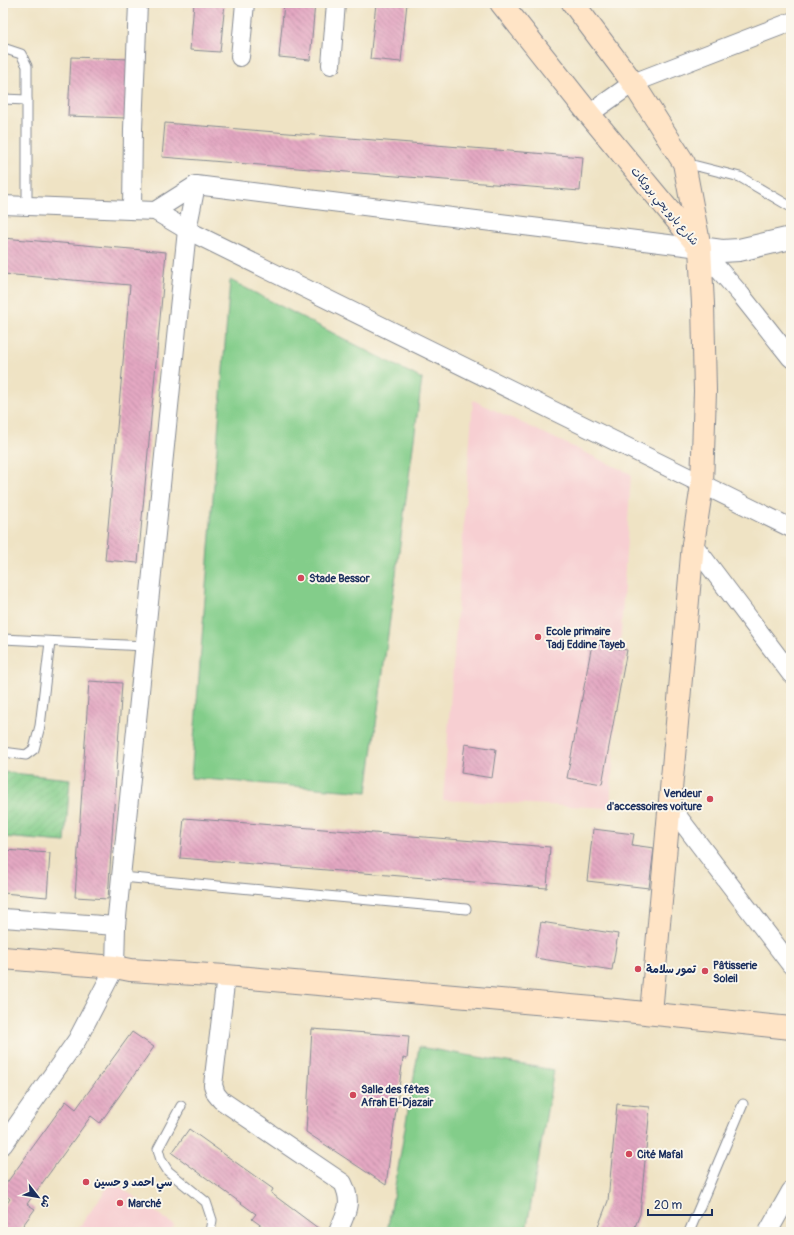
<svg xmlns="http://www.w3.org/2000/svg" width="794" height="1235" viewBox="0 0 794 1235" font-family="Pangolin,'Playpen Sans Arabic',sans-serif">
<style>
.built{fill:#f7cfd2}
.garden{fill:url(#garden-furrows);stroke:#4f7e74}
.pitch{fill:#83cd8a;stroke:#4f7e74}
.building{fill:url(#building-back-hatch)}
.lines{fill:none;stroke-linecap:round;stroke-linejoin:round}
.service-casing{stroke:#858991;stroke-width:11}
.minor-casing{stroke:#858991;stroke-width:20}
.tertiary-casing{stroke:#858991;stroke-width:24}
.secondary-casing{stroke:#858991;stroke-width:24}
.service{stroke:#fff;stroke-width:9}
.minor{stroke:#fff;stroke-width:18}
.tertiary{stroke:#fff;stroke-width:22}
.secondary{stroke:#ffe4c6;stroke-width:22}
.poi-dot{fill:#d1495b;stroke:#fbf7ec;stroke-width:1.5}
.labels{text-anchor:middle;stroke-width:4;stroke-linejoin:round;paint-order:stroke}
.street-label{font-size:11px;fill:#1b2f5e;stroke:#fbf7ec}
.poi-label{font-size:11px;font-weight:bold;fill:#1b2f5e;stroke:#fbf7ec;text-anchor:start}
</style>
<defs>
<pattern id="garden-furrows" width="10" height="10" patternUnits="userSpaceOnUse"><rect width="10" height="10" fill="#83cd8a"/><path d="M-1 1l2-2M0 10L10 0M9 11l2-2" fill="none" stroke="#71b07a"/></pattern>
<pattern id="building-back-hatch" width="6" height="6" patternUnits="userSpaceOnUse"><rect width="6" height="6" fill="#e4a8c2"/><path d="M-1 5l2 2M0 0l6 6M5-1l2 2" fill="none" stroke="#b889a1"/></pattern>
</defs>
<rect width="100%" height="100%" fill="#fbf7ec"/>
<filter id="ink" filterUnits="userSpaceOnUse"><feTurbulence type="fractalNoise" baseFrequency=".025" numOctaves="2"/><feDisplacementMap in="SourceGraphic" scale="8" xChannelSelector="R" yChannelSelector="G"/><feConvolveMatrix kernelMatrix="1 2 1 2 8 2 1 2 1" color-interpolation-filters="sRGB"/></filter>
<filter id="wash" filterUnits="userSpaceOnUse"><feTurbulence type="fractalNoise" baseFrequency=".012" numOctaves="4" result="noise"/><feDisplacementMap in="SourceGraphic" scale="16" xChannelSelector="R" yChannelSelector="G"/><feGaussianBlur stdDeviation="0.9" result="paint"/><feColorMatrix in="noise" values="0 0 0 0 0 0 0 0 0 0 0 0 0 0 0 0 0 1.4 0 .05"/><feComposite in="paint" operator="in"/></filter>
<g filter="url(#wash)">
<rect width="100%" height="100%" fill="#efe3c4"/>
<g class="built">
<path d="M 473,400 L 631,474 L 610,808 L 443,800 Z"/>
<path d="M 112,1181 L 174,1225 L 170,1232 L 76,1232 Z"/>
</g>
<path class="garden" d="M 3,772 L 70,779 L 65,842 L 3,837 Z"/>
<g class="pitch">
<path d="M 230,280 L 422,379 L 367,792 L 191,778 Z"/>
<path d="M 419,1047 L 554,1070 L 526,1232 L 387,1232 Z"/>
</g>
<g id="blocks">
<g class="building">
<path d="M 194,3 L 225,3 L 220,52 L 190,50 Z"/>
<path d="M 284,3 L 315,3 L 310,60 L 279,57 Z"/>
<path d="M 376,3 L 407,3 L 401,62 L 370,59 Z"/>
<path d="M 71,57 L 129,59 L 126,118 L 68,116 Z"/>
<path d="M 165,123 L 583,157 L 580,191 L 162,157 Z"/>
<path d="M 3,238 L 166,252 L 138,563 L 105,560 L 130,285 L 3,274 Z"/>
<path d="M 592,644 L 627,650 L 602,784 L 567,778 Z"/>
<path d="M 89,681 L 122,683 L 108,899 L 75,897 Z"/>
<path d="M 465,744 L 496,749 L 492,778 L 461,773 Z"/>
<path d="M 184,818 L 550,847 L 547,888 L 180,858 Z"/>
<path d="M 593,829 L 634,834 L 632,845 L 654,848 L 649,888 L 587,881 Z"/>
<path d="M 3,850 L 50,853 L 47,897 L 3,893 Z"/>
<path d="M 541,922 L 618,934 L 612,970 L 535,958 Z"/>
<path d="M 312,1029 L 409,1036 L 407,1059 L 403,1058 L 386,1185 L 306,1132 Z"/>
<path d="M 132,1032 L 154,1047 L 100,1123 L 91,1116 L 27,1204 L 35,1209 L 18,1232 L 3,1232 L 3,1209 L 10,1199 L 3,1193 L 3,1188 L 66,1101 L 76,1109 Z"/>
<path d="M 617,1104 L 650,1107 L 640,1214 L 633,1232 L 596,1232 L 608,1201 Z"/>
<path d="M 189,1129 L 273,1189 L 271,1193 L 322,1231 L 321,1232 L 270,1232 L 252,1219 L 256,1214 L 172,1153 Z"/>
</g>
</g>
</g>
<g filter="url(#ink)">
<use href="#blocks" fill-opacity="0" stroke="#858991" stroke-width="1"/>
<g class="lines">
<defs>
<g id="service">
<path d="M 3,48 L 21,54 L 27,66 L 27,206"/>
<path d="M 3,99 L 27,100"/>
<path d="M 685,163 L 740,177 L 791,207"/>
<path d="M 3,639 L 145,646"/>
<path d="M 3,752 L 26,755 L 34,749 L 40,726 L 50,642"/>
<path d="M 122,877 L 466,909"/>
<path d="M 181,1106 L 158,1149 L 161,1160 L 168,1171 L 206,1202 L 212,1220 L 210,1232"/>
<path d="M 689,1232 L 743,1104"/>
</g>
<g id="minor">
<path d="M 240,57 L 245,3"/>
<path d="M 331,65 L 336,3"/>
<path d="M 589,114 L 633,83 L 791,22"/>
<path d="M 3,205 L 155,211 L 187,230 L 791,528"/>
<path d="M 132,210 L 133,129 L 138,3"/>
<path d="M 155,211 L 196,185 L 700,248 L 741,295 L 791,358"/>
<path d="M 693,544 L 791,674"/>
<path d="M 670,806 L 791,965"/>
<path d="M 3,918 L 116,926"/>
<path d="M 226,976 L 213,1085 L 216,1094 L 221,1100 L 343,1183 C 353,1204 346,1212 338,1232"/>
<path d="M 3,1145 L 77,1040 L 115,967 L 116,926 L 187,230 L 196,185"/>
<path d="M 768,1232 L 791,1191"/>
</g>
<path id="tertiary" d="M 700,248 L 722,251 L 739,250 L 791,238"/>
<g id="secondary">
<path d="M 501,3 L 589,114 L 699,247"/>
<path d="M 573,3 L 633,83 L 684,163 L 700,248 L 703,304 L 705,391 L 702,485 L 693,544 L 651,1013"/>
<path d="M 3,958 L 115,967 L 130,970 L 226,976 L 616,1010 L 791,1028"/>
</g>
</defs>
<use href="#service" class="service-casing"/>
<use href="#minor" class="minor-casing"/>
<use href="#tertiary" class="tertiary-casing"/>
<use href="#secondary" class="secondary-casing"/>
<use href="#service" class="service"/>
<use href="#minor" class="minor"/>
<use href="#tertiary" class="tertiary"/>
<use href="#secondary" class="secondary"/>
</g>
</g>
<g class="poi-dot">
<circle cx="301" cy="578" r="4"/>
<circle cx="538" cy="637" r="4"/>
<circle cx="710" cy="799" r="4"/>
<circle cx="638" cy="969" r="4"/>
<circle cx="705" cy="971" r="4"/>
<circle cx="353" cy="1095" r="4"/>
<circle cx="629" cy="1154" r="4"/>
<circle cx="86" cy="1182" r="4"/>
<circle cx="120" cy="1203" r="4"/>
</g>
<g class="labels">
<g class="street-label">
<text transform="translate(665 206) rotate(50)" y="4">شارع بارو يحي برويكات</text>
</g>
<g class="poi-label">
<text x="309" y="582">Stade Bessor</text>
<text x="546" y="635">Ecole primaire<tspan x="546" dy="13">Tadj Eddine Tayeb</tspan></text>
<text x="702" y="797" text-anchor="end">Vendeur<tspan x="702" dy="13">d'accessoires voiture</tspan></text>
<text x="713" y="969">Pâtisserie<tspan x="713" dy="13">Soleil</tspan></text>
<text x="646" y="973">تمور سلامة</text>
<text x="361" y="1093">Salle des fêtes<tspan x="361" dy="13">Afrah El-Djazair</tspan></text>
<text x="637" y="1158">Cité Mafal</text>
<text x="94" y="1186">سي احمد و حسين</text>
<text x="128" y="1207">Marché</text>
</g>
</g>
<rect width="794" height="1235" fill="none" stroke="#fbf7ec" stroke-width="16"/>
<g transform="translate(38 1197) rotate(121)" stroke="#fbf7ec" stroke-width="3" paint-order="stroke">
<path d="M0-3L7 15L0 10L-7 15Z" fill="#1b2f5e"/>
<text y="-6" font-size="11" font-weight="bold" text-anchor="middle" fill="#1b2f5e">ش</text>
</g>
<path d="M648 1209v6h64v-6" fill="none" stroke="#1b2f5e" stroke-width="2"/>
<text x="654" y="1209" font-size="12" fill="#1b2f5e" stroke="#fbf7ec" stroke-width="3" paint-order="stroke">20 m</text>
</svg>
